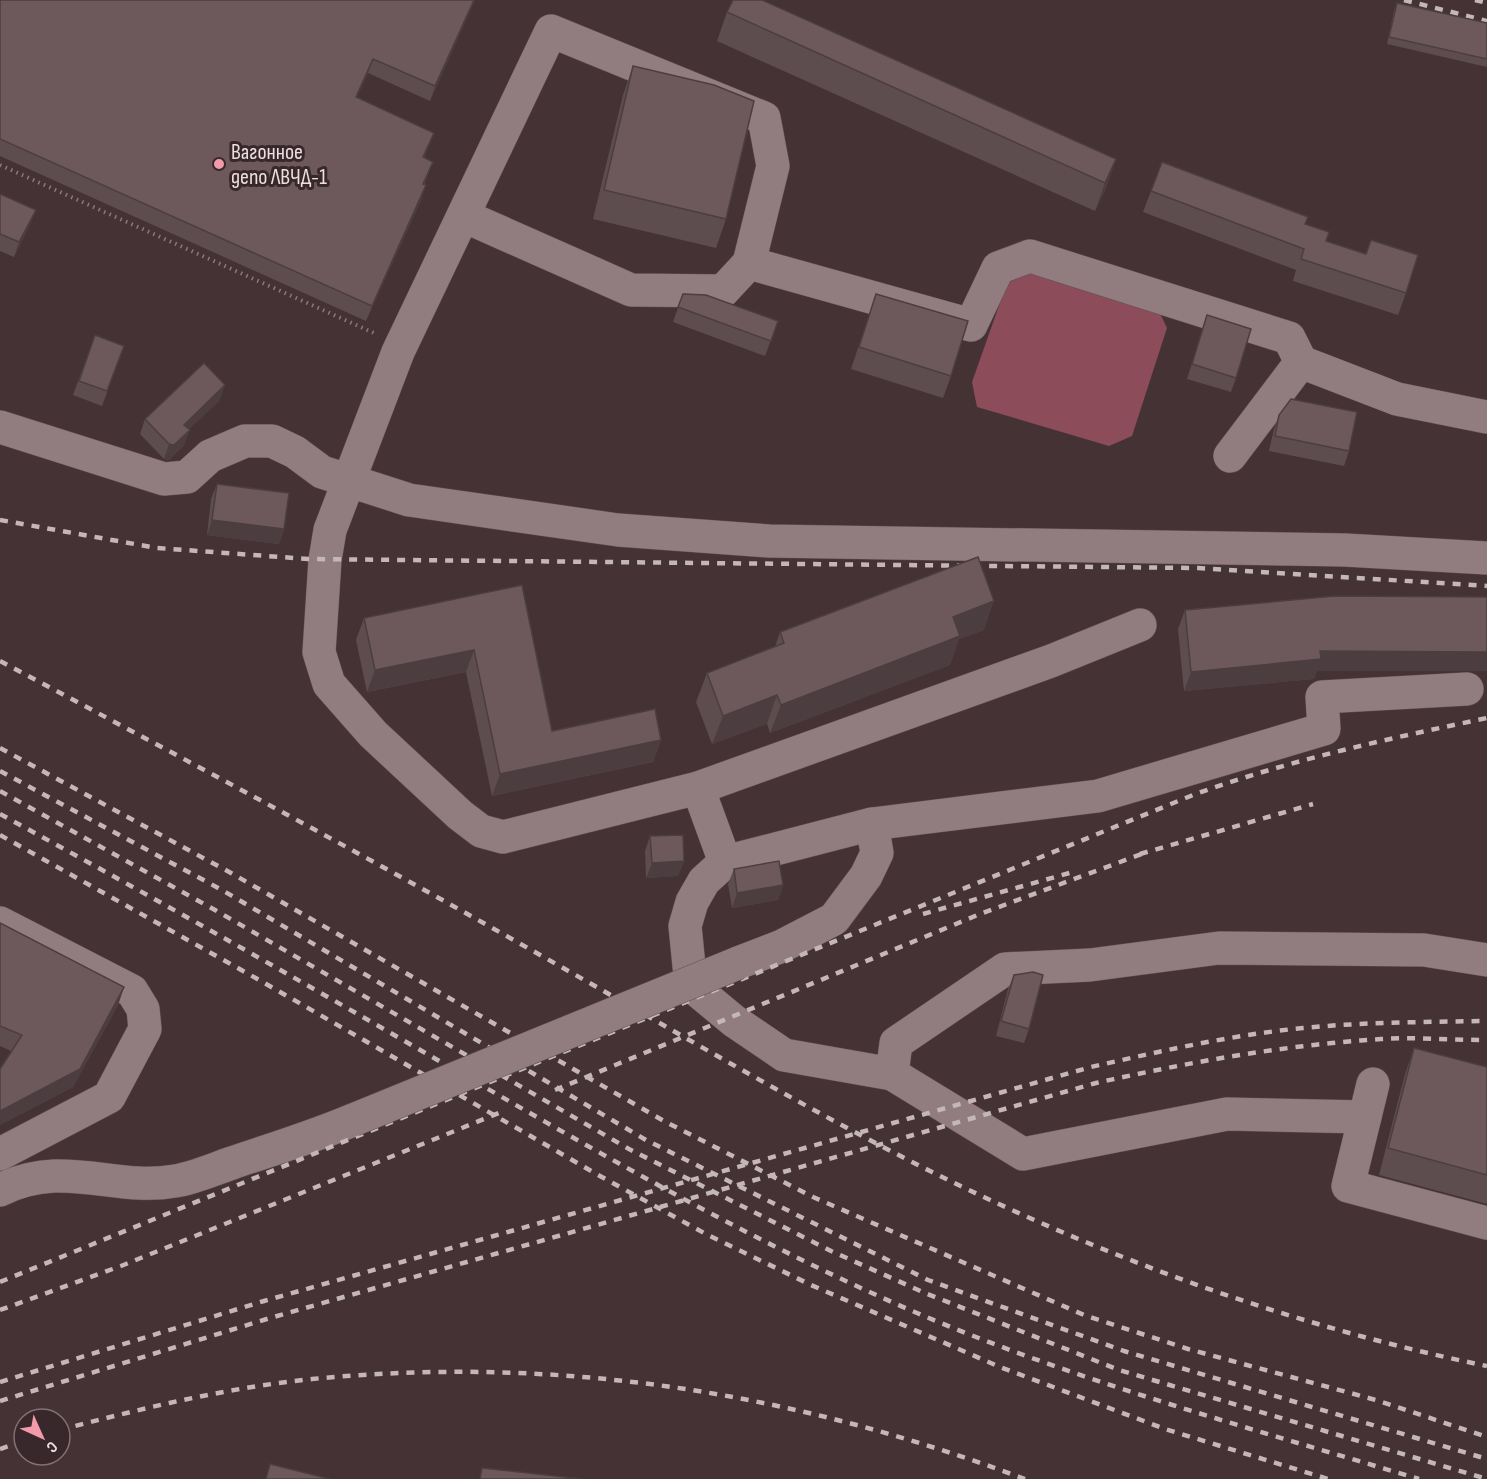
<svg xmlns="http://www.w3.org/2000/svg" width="1487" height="1479" viewBox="0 0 1487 1479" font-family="'Sofia Sans Condensed',sans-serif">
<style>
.green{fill:#8c4c5a}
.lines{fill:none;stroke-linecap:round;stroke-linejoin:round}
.minor-casing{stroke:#605154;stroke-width:34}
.path{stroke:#8a7a7d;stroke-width:4;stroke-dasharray:1.5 4.5;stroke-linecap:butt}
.minor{stroke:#917d80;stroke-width:33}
.rail{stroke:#c4b7b9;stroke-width:4.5;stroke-dasharray:8 8;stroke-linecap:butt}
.minor-bridge-casing{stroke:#605154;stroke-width:34;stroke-linecap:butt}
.minor-bridge{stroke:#917d80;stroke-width:33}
.wall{fill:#5e4d4f}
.shaded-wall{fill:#4c3e40}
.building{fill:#6d595c;stroke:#4c3e40;stroke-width:1.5}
.poi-dot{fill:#f39aab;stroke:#39282b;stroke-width:2}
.labels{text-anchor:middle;stroke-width:6;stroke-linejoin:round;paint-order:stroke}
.poi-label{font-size:22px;fill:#ebe0e1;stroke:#39282b;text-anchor:start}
</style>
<rect width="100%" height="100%" fill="#443235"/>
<path class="green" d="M 1036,270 L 1158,309 L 1167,328 L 1132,436 L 1109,446 L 977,407 L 972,382 L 1007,283 Z"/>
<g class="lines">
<defs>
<g id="minor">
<path d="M 464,216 L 631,290 L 723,291 L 749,263 L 773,166 L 764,118 L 551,31 L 398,352 L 330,530 L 325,560 L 319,652 L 329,684 L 373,734 L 460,815 L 481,831 L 503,837 L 698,788 L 725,862 L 704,881 L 692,902 L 685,926 L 690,976 L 699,992 L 734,1021 L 784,1055 L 892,1074 L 1023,1154 L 1227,1114 L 1365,1117"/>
<path d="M 749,263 L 971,325 L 998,268 L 1030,256 L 1289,338 L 1301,362 L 1230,456"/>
<path d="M 1301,362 L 1397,399 L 1487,417"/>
<path d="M 0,427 L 164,479 L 187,477 L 210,456 L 245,441 L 272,441 L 295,452 L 322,472 L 409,500 L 618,530 L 769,541 L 1345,550 L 1487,558"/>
<path d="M 698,788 L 1051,661 L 1140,625"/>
<path d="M 872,824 L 1098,796 L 1324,729 L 1322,697 L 1467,689"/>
<path d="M 725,862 L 872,824 L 877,853 L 866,876 L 834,919 L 782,946 L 738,963"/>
<path d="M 0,923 L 132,991 L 143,1009 L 145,1029 L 109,1097 L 0,1154"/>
<path d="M 892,1074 L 896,1043 L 1005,969 L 1090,965 L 1219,948 L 1424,950 L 1487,960"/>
<path d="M 1373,1084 L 1348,1186 L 1487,1223"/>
<path d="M 0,1190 C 64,1158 114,1192 175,1181 C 194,1178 214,1169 232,1163 C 273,1149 313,1137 353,1120"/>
</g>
</defs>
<use href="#minor" class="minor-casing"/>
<path class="path" d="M 0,165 L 374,333"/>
<use href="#minor" class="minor"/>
<g class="rail">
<path d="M 1404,0 L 1487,21"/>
<path d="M 1475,0 L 1487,3"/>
<path d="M 0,520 L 157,548 L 308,559 L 1198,568 L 1487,586"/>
<path d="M 0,661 C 179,756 357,851 533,951 C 665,1025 796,1104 932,1172 C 1107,1259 1295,1327 1487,1366"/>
<path d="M 0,748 L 231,873 L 664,1121 L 813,1197 L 1084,1315 L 1188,1349 L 1376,1400 L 1487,1437"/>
<path d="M 0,771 L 222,890 L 646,1140 L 928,1280 L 1124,1351 L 1487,1459"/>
<path d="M 0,791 L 215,910 L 629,1149 L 831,1251 L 925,1293 L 1119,1370 L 1487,1479"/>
<path d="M 0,814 C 151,896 299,980 448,1066 C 601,1154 754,1243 917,1313 C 1079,1382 1250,1428 1419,1479"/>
<path d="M 0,835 L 261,981 L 600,1176 L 704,1233 L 811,1285 L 1000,1367 L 1165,1429 L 1328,1479"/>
<path d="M 1140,854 L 1313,804"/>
<path d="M 923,914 L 1073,872"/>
<path d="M 555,1090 L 980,914 L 1147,852"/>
<path d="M 0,1282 L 1193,795 C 1289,760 1387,739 1487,718"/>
<path d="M 0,1310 L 121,1266 L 499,1113"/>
<path d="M 0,1382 L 264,1301 L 1091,1067 C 1161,1051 1232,1035 1303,1028 C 1365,1022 1426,1022 1487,1021"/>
<path d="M 0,1401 L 270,1318 L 1096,1083 C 1190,1062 1285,1045 1381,1039 C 1416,1037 1452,1040 1487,1040"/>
<path d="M 60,1430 C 143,1408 226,1388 312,1379 C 560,1355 792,1392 1025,1479"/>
<path d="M 0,1449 L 24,1441"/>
</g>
<defs>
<path id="minor-bridge" d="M 353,1120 L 738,963"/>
</defs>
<use href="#minor-bridge" class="minor-bridge-casing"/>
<use href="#minor-bridge" class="minor-bridge"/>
</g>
<g class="wall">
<path d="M 0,0 L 475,0 L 430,101 L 368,73 L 357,97 L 434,133 L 424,158 L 433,162 L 424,185 L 421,200 L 366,321 L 0,156 Z"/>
<path d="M 1397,3 L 1487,23 L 1487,67 L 1387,44 L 1394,11 Z"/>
<path d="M 727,12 L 1116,159 L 1106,188 L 1095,211 L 717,41 Z"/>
<path d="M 633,66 L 726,219 L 716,248 L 593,219 L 623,95 Z"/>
<path d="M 1162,162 L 1305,224 L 1326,241 L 1406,293 L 1398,315 L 1293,281 L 1296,270 L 1143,212 Z"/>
<path d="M 0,194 L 36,210 L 30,224 L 14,257 L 0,251 Z"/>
<path d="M 683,294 L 778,321 L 765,356 L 673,322 Z"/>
<path d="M 876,294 L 951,376 L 943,398 L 851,369 Z"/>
<path d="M 1207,315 L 1236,378 L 1231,392 L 1187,379 Z"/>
<path d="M 95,335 L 124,346 L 102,406 L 73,395 Z"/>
<path d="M 220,400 L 189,429 L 184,445 L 169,460 L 164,459 L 140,434 L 145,419 Z"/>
<path d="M 1279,415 L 1349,451 L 1344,466 L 1269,451 L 1274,429 Z"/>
<path d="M 217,484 L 284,529 L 279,544 L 207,535 L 211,499 Z"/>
<path d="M 522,585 L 552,731 L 661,740 L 653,762 L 492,796 L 466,672 L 367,692 L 356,640 L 364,618 Z"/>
<path d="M 1487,597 L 1487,671 L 1317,671 L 1314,679 L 1184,691 L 1178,629 L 1185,610 Z"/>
<path d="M 984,630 L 959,639 L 950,665 L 770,733 L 767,724 L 712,744 L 696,702 L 707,673 L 775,647 L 780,632 Z"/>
<path d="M 650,836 L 684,861 L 678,876 L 646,878 L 645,851 Z"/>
<path d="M 734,869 L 783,885 L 778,900 L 732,908 L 728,884 Z"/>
<path d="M 0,923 L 124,987 L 118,1005 L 73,1087 L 0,1125 L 0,1069 L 11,1051 L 0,1046 Z"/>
<path d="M 1014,975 L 1029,1029 L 1024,1043 L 996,1036 L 1008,989 Z"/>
<path d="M 1414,1048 L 1487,1067 L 1487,1204 L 1379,1175 L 1405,1074 Z"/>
</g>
<g class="shaded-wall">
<path d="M 474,0 L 475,0 L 430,101 L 435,86 Z"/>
<path d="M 373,59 L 368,73 L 350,112 L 356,97 Z"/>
<path d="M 434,133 L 428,148 L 417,172 L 423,157 Z"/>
<path d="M 1116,159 L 1106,188 L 1095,211 L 1105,183 Z"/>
<path d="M 426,185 L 421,200 L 366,321 L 372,306 Z"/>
<path d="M 36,210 L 30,224 L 14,257 L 19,242 Z"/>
<path d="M 225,385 L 220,400 L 179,439 L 184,425 Z"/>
<path d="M 190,430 L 184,445 L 169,460 L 164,459 L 169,444 Z"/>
<path d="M 212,520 L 284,529 L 279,544 L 207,535 Z"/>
<path d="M 994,601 L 984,630 L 959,639 L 950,665 L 770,733 L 781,705 L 953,617 Z"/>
<path d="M 474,650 L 466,672 L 367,692 L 375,670 Z"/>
<path d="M 1320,651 L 1487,652 L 1487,671 L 1317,671 L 1314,679 L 1184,691 L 1191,672 Z"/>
<path d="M 777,695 L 767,724 L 712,744 L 723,716 Z"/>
<path d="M 661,740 L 653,762 L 492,796 L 500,774 Z"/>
<path d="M 684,861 L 678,876 L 646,878 L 652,863 Z"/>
<path d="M 783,885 L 778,900 L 732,908 L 737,893 Z"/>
<path d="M 124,987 L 118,1005 L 73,1087 L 0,1125 L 0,1111 Z"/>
</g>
<g class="building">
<path d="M 0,0 L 474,0 L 435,86 L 373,59 L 356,97 L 434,133 L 423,157 L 433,162 L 423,184 L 426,185 L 372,306 L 0,139 Z"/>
<path d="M 733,0 L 762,0 L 1116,159 L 1105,183 L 727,12 Z"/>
<path d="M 1397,3 L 1487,23 L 1487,59 L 1389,37 Z"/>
<path d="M 633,66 L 714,85 L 754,101 L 726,219 L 604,190 Z"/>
<path d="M 1162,162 L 1308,217 L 1305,224 L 1329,232 L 1326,241 L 1366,254 L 1371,240 L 1418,255 L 1406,293 L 1301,259 L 1304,249 L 1151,191 Z"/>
<path d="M 0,194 L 36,210 L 19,242 L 0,234 Z"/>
<path d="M 683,294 L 706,295 L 778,321 L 771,341 L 678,307 Z"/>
<path d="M 876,294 L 968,321 L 951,376 L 859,347 Z"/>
<path d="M 1207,315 L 1251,329 L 1236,378 L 1192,364 Z"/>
<path d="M 95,335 L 124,346 L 107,391 L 79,381 Z"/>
<path d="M 204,363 L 225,385 L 184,425 L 190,430 L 174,445 L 169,444 L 145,419 Z"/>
<path d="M 1291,399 L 1357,412 L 1349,451 L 1275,436 L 1279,415 Z"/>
<path d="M 217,484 L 289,493 L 284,529 L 212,520 Z"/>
<path d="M 978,557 L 994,601 L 953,617 L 960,636 L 781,705 L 777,695 L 723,716 L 707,673 L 784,643 L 780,632 Z"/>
<path d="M 522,585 L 552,731 L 655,709 L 661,740 L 500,774 L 474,650 L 375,670 L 364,618 Z"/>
<path d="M 1335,596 L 1487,597 L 1487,652 L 1320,651 L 1321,659 L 1191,672 L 1185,610 Z"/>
<path d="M 683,835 L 684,861 L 652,863 L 650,836 Z"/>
<path d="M 779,861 L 783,885 L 737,893 L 734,869 Z"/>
<path d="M 0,923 L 124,987 L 80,1069 L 0,1111 L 0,1069 L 22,1035 L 0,1026 Z"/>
<path d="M 1033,972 L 1043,975 L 1029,1029 L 1001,1021 L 1014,975 Z"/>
<path d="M 1414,1048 L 1487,1067 L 1487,1175 L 1388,1148 Z"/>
<path d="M 270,1464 L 330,1479 L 266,1479 Z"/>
<path d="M 482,1468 L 582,1479 L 480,1479 Z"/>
</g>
<circle class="poi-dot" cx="219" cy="164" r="6"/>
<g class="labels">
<g class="poi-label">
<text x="231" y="159">Вагонное<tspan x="231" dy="25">депо ЛВЧД-1</tspan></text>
</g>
</g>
<g transform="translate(42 1437) rotate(135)"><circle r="28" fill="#39282b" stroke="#807274" stroke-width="1.5"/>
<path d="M0-4.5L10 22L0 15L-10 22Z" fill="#f39aab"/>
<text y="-9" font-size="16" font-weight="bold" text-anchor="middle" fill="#ebe0e1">С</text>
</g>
</svg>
